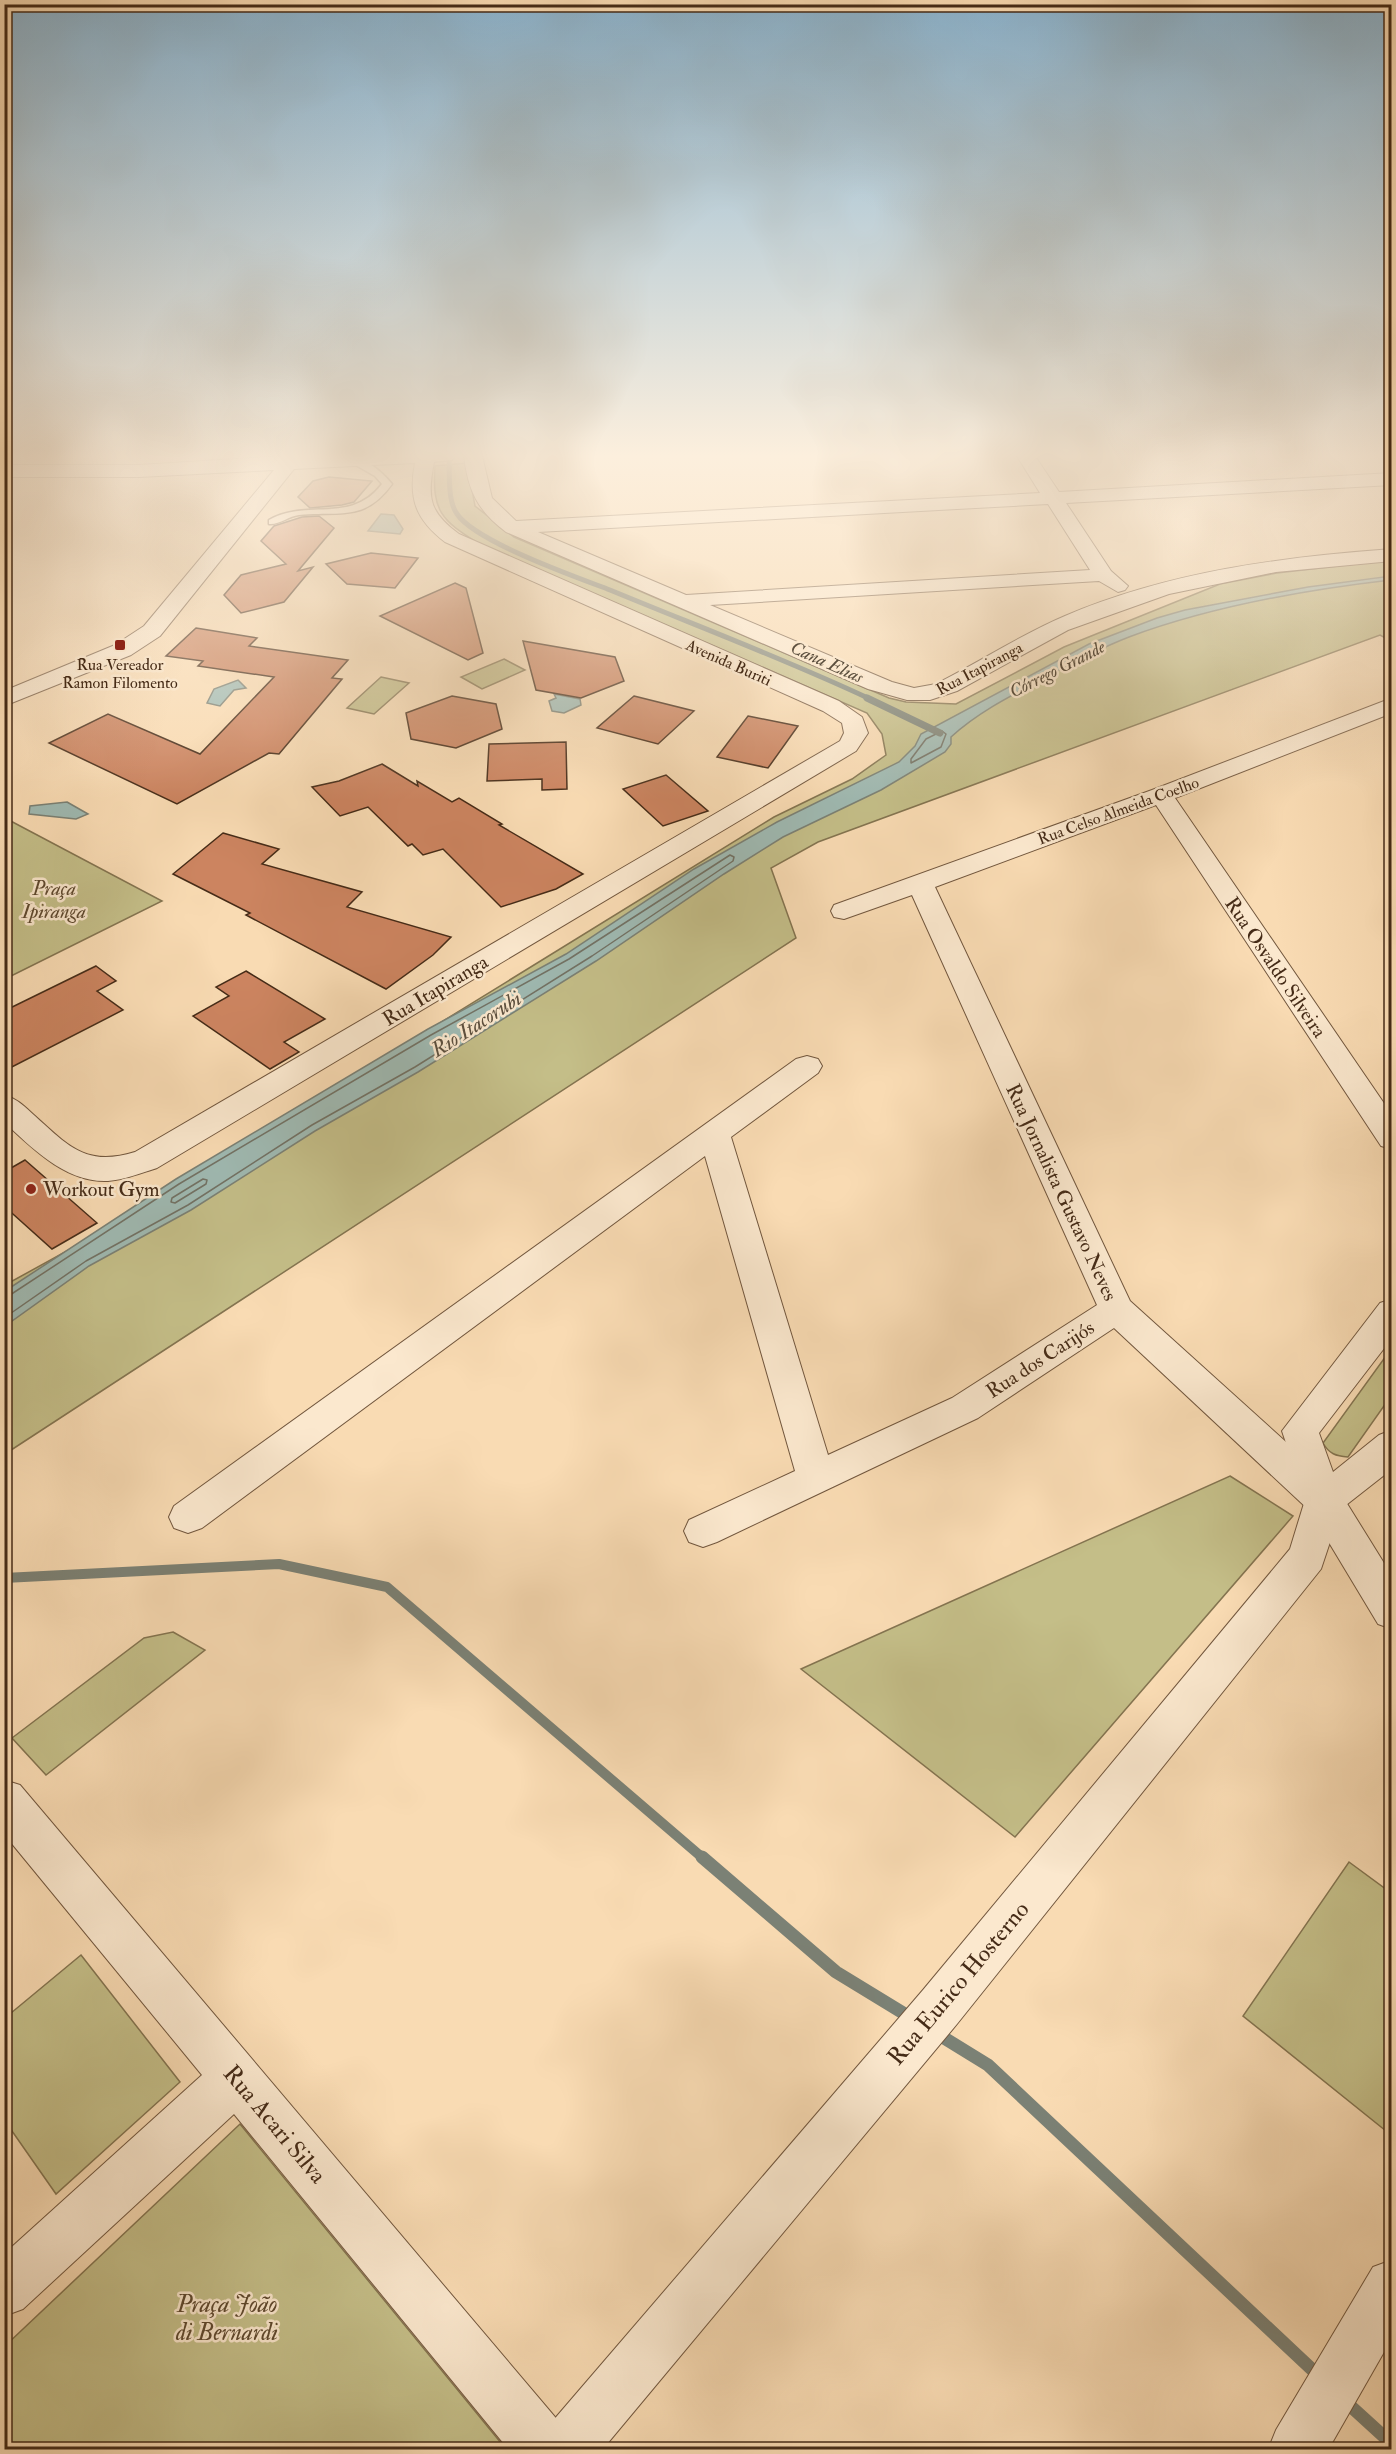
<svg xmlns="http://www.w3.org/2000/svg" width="1396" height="2454" viewBox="0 0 1396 2454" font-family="'IM FELL Double Pica',serif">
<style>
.green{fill:#c4be88;stroke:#847450;stroke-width:1.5}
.water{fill:#9fbab3;stroke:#7b8175;stroke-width:1.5}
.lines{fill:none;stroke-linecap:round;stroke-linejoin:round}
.shore{stroke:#727265;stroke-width:1.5}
.stream-far3{stroke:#7b8175;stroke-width:5}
.stream-far2{stroke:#7b8175;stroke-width:7}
.stream-far1{stroke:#7b8175;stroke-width:10}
.stream{stroke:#7b8175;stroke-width:13}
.building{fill:#cc8460;stroke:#452b17;stroke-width:1.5}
.service-casing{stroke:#72573e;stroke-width:3}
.minor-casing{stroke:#72573e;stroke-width:2}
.tertiary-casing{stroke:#72573e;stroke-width:2}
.service{fill:#fbe8ce;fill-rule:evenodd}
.minor{fill:#fbe8ce;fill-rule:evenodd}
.tertiary{fill:#fbe8ce;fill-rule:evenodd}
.poi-dot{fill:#8f2418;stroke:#fbe8ce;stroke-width:2}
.labels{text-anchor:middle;stroke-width:5;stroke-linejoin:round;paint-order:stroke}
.far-street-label{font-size:16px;fill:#452b17;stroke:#fbe8ce}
.far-poi-label{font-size:16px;fill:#452b17;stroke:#fbe8ce}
.far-water-label{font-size:18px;font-style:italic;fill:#5c4f3e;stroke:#fbe8ce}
.park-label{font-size:20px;font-style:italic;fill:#5e482e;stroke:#fbe8ce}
.street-label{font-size:20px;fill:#452b17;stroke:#fbe8ce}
.poi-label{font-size:20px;fill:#452b17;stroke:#fbe8ce;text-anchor:start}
.water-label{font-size:21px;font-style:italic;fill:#5c4f3e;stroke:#fbe8ce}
.near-street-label{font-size:24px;fill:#452b17;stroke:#fbe8ce}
.near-park-label{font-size:24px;font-style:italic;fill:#5e482e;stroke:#fbe8ce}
</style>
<rect width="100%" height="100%" fill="#f9dbb3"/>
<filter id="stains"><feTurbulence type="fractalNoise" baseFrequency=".00333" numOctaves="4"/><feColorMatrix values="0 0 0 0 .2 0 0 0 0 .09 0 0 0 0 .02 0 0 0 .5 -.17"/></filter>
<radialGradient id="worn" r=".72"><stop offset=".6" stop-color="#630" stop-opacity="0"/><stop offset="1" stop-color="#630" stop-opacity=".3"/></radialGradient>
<g class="green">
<path d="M 467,463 L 475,506 L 514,537 L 889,698 L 906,702 L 956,704 L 1064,647 L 1220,584 L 1277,573 L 1391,560 L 1391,641 L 1380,635 L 818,842 L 771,868 L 796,938 L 5,1454 L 5,1285 L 96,1235 L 774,817 L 852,779 L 886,755 L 882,734 L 867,713 L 478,543 C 441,520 432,511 435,466 Z"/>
<path d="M 504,659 L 525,670 L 482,689 L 461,677 Z"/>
<path d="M 381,677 L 409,683 L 374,714 L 347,708 Z"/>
<path d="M 5,818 L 162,901 L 5,979 Z"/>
<path d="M 1391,1349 L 1391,1396 L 1348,1457 C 1336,1456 1329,1454 1323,1443 Z"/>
<path d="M 1230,1476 L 1293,1516 L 1015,1837 L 801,1669 Z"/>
<path d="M 173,1632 L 205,1650 L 46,1775 L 12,1738 L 144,1638 Z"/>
<path d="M 1349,1862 L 1391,1893 L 1391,2135 L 1243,2016 Z"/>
<path d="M 81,1955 L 180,2082 L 56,2194 L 5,2121 L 5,2018 Z"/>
<path d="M 240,2124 L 506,2449 L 5,2449 L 5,2346 Z"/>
</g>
<g class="water">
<path d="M 381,514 L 394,515 L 403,529 L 400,534 L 368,531 Z"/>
<path d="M 1391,576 L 1391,580 C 1304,590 1212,606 1129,637 C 1098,649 1068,665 1039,681 C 1008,697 976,714 951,737 L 951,744 L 945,752 L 881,790 L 783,837 L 724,874 L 596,961 L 418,1072 L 315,1131 L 191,1210 L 89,1266 L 5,1326 L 5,1291 L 176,1179 L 428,1029 L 566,954 L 694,869 L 777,822 L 899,762 L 915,746 L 921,734 L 1089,644 L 1157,618 L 1185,610 L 1308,587 Z"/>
<path d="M 238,680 L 246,688 L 234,690 L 220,706 L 207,703 L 214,689 Z"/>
<path d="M 554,694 L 580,699 L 581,705 L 564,713 L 552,711 L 549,701 L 556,698 Z"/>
<path d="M 67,802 L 88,814 L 76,819 L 29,814 L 30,806 Z"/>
</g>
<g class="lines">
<g class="shore">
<path d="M 942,731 L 946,734 L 941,747 L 911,763 L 911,759 L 926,739 Z"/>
<path d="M 203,1179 L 207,1180 L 206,1184 L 175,1203 L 171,1202 L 172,1198 Z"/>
<path d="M 4,1296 L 10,1295 L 179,1184 L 431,1035 L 569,959 L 730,855 L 734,857 L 733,861 L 592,956 L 415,1067 L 312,1125 L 188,1205 L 86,1261 L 4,1318"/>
</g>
<path class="stream-far3" d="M 449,456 C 450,473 447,500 457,514 C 476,542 576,577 610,590 C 697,626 785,659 870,699"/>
<path class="stream-far2" d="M 867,698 L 940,733"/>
<path class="stream-far1" d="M 4,1578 L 279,1564 L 387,1587 L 704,1859"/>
<g class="stream">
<path d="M 702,1857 L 836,1972 L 913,2019"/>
<path d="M 936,2033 L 988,2065 L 1319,2376"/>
<path d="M 1346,2402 L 1392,2444"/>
</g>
</g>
<g class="building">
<path d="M 329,477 L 372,481 L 354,502 L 342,505 L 310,508 L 298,497 L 313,481 Z"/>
<path d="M 319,516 L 334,528 L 298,571 L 313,567 L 284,602 L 241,613 L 224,595 L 241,575 L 286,564 L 261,541 L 274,526 L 302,517 Z"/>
<path d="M 371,553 L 418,558 L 395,588 L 347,584 L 326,564 Z"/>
<path d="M 455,583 L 466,588 L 483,653 L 468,660 L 380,616 Z"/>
<path d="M 196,628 L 257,638 L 249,646 L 348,660 L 332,678 L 342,679 L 279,754 L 269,753 L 177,804 L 49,743 L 108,714 L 200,754 L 274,677 L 198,666 L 203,661 L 166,656 Z"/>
<path d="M 523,641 L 615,657 L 624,681 L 581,698 L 536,690 Z"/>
<path d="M 452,696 L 496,704 L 502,729 L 456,748 L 411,739 L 406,713 Z"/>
<path d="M 634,696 L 694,711 L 658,744 L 597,728 Z"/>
<path d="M 748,716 L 798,726 L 768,768 L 717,757 Z"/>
<path d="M 566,742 L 567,789 L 542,790 L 542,779 L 487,781 L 489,744 Z"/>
<path d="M 382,764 L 418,786 L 417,781 L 452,802 L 459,798 L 502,824 L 499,825 L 583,874 L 556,889 L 501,907 L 443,849 L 423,855 L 412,844 L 408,846 L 368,807 L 340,816 L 312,787 L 339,781 Z"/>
<path d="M 666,775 L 708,811 L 663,826 L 623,789 Z"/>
<path d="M 223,833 L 279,849 L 262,864 L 362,892 L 347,907 L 451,937 L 433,955 L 386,989 L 246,915 L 250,913 L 173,874 Z"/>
<path d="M 96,966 L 116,981 L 97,991 L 123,1010 L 4,1071 L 4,1011 Z"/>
<path d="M 246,971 L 325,1019 L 284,1042 L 299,1052 L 270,1069 L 193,1016 L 229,996 L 216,987 Z"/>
<path d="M 25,1160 L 97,1223 L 52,1249 L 4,1206 L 4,1172 Z"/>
</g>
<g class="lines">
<defs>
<path id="service" d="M 352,459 C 367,458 383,473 392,484 C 365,522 340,511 299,515 C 289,516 279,525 269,524 L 269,520 C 308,498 351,525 382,484 L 375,476 L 352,463 Z"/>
<g id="minor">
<path d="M 285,456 L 455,456 L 452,460 L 434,462 C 427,498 429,512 459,534 L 839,701 L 862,717 L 868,733 L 856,751 L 157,1168 C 141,1173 124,1180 108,1181 C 66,1183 32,1148 4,1122 L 4,1095 C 18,1099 25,1107 35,1116 C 69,1147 87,1167 135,1152 L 840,741 L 844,733 L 842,723 L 823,711 L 445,542 C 416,520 408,499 415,463 L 294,469 L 160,636 L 131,655 L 4,706 L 4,691 L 115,645 L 144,626 L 274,470 L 139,477 L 4,477 L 4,465 L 139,465 Z"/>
<path d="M 464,456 L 482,456 L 492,498 L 516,521 L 1040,493 L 1017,456 L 1035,456 L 1059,492 L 1392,473 L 1392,485 L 1066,503 L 1111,571 L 1128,586 L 1125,590 L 1118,592 L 1099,581 L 710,605 L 892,682 L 914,688 L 936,684 C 980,662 1020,635 1065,616 C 1168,572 1281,557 1392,549 L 1392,561 L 1276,572 L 1169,594 L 1068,630 L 957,691 L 930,700 L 907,700 L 868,689 L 506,532 C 478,511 468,491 464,456 ZM 1048,504 L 1090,570 L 686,595 L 538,532 Z"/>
<path d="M 1392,698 L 1392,713 L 1175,798 L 1392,1115 L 1392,1149 L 1381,1146 L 1156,805 L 935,887 L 1130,1301 L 1338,1489 L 1392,1576 L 1392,1629 L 1378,1624 L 1310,1511 L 1114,1328 L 978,1418 L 717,1542 L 703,1547 L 689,1542 L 684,1531 L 689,1520 L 795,1471 L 705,1156 L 202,1528 L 188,1533 L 174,1528 L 169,1517 L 174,1506 L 796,1059 L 807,1056 L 818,1059 L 822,1066 L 818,1073 L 731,1137 L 828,1455 L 952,1398 L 1097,1305 L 912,895 L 844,919 L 834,917 L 831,911 L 834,905 L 1152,790 Z"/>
<path d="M 4,1780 L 20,1785 L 566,2430 L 574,2450 L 509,2450 L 234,2114 L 23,2309 L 4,2316 L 4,2254 L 202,2075 L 4,1834 Z"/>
<path d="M 1392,2260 L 1392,2338 L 1328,2450 L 1268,2450 L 1276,2430 L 1373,2267 Z"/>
</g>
<path id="tertiary" d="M 1392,1299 L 1392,1338 L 1319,1433 L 1333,1472 L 1379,1435 L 1392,1430 L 1392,1469 L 1341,1509 L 1321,1569 L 957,2024 L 602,2450 L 537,2450 L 545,2430 L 923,1990 L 1290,1549 L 1305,1500 L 1282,1431 L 1380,1303 Z"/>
</defs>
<use href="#service" class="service-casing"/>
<use href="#minor" class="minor-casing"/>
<use href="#tertiary" class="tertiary-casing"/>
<use href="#service" class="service"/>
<use href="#minor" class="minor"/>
<use href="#tertiary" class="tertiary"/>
</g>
<linearGradient id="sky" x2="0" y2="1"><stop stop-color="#8bb6d3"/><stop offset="0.57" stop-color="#fcefdd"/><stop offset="1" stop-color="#fcefdd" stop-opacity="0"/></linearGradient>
<rect width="1396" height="800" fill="url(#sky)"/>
<g class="poi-dot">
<rect x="114" y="639" width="12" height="12" rx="3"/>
<circle cx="31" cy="1189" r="6"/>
</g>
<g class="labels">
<g class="far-street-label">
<text transform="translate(729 662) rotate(24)" y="6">Avenida Buriti</text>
<text transform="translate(979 668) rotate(-28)" y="6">Rua Itapiranga</text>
<text transform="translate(1118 810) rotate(-20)" y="6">Rua Celso Almeida Coelho</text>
</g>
<g class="far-poi-label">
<text x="120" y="670">Rua Vereador<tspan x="120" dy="18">Ramon Filomento</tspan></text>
</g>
<g class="far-water-label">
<text transform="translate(827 662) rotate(24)" y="6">Cana Elias</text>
<text transform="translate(1057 669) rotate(-27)" y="6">Córrego Grande</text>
</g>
<g class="park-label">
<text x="54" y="895">Praça<tspan x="54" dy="23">Ipiranga</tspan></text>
</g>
<g class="street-label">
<text transform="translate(1276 967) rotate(56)" y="7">Rua Osvaldo Silveira</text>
<text transform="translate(435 990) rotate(-31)" y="7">Rua Itapiranga</text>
<text transform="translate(1062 1192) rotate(65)" y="7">Rua Jornalista Gustavo Neves</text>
<text transform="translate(1040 1359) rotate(-33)" y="7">Rua dos Carijós</text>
</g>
<g class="poi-label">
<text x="43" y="1196">Workout Gym</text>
</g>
<g class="water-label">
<text transform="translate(476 1024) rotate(-33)" y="7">Rio Itacorubi</text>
</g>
<g class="near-street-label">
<text transform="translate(958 1983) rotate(-50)" y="8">Rua Eurico Hosterno</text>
<text transform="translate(275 2124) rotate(50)" y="8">Rua Acari Silva</text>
</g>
<g class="near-park-label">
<text x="227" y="2312">Praça João<tspan x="227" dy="28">di Bernardi</tspan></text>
</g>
</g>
<rect width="1396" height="2454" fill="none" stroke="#f9dbb3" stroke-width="24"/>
<rect x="6" y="6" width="1384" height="2442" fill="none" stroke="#452b17" stroke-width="3"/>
<rect x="12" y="12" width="1372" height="2430" fill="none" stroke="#452b17" stroke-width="1.5"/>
<rect width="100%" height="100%" filter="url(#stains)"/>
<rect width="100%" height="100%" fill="url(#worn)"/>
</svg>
